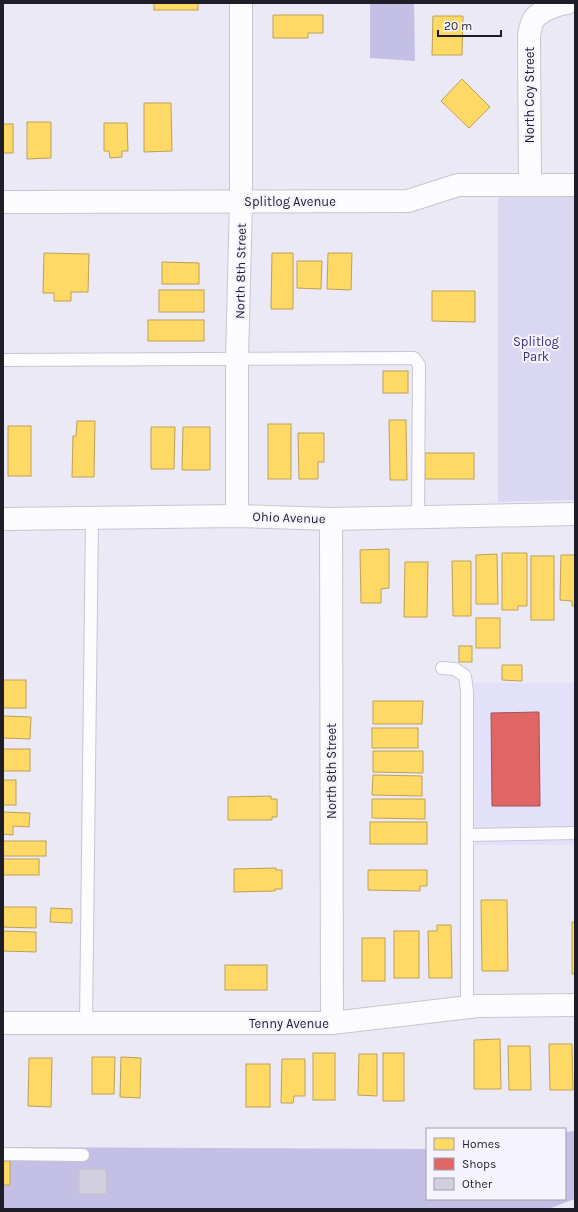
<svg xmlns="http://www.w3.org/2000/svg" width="578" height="1212" viewBox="0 0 578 1212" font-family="Karla,sans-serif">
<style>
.built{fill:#e3e0fa}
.green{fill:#dad7f2}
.forest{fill:#c4bfe5}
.homes{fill:#ffd966;stroke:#bca153}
.shops{fill:#e06666;stroke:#a65053}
.building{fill:#d2d0e0;stroke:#c2c0cb}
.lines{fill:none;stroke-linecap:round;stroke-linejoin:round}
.service-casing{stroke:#c7c5d0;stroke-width:14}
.minor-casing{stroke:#c7c5d0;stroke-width:24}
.service{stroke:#fcfcfe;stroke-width:12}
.minor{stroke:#fcfcfe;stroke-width:22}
.labels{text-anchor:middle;stroke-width:4;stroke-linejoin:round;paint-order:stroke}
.street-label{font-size:13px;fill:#1f1e28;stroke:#f4f3ff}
.park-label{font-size:13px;fill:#3f2e74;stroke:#f4f3ff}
</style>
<rect width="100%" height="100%" fill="#ebe9f6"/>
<path class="built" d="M 474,683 L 575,683 L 575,845 L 475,845 Z"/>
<path class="green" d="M 498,197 L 575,197 L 575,500 L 498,502 Z"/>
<g class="forest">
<path d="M 370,3 L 414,3 L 415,61 L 370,58 Z"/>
<path d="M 575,1131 L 575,1199 L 548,1209 L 3,1209 L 3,1147 L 427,1149 L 427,1199 L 565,1199 L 565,1132 Z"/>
</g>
<g class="homes">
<rect x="154" y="3" width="44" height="7"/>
<path d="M 273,15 L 323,15 L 323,33 L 308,33 L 308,38 L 273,38 Z"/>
<path d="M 433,16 L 463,16 L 462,55 L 432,55 Z"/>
<path d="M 462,79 L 490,107 L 469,128 L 441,101 Z"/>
<path d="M 144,103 L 171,103 L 172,151 L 144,152 Z"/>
<path d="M 27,122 L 51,122 L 51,158 L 27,159 Z"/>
<path d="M 104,123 L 127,123 L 128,151 L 122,151 L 122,157 L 110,158 L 109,151 L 104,151 Z"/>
<rect x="3" y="124" width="10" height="29"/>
<path d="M 44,253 L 89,254 L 88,292 L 71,292 L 71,301 L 54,301 L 54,293 L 43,293 Z"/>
<path d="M 272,253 L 293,253 L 293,309 L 271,309 Z"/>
<path d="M 328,253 L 352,253 L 351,290 L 327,289 Z"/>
<path d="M 297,261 L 322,261 L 321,289 L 297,288 Z"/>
<path d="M 162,262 L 199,263 L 199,284 L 162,284 Z"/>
<rect x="159" y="290" width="45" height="22"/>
<path d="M 432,291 L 475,291 L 475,322 L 432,321 Z"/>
<rect x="148" y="320" width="56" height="21"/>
<rect x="383" y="371" width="25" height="22"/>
<path d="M 389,420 L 406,420 L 407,480 L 390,480 Z"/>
<path d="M 77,421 L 95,421 L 94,477 L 72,477 L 73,436 L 76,436 Z"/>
<rect x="268" y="424" width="23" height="55"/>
<rect x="8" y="426" width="23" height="50"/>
<path d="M 151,427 L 175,427 L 174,469 L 151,469 Z"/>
<path d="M 183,427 L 210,427 L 210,470 L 182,470 Z"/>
<path d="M 298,433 L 324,433 L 324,462 L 318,462 L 318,479 L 299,479 Z"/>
<rect x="425" y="453" width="49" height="26"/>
<path d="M 389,549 L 389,588 L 381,589 L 381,603 L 361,603 L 360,550 Z"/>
<path d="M 502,553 L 527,553 L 527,606 L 518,606 L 518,610 L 502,610 Z"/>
<path d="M 497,554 L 498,604 L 476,604 L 476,555 Z"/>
<path d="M 561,555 L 575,555 L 575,606 L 572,606 L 572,601 L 560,600 Z"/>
<rect x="531" y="556" width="23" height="64"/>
<path d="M 452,561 L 471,561 L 471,616 L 453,616 Z"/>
<path d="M 405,562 L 428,562 L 427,617 L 404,617 Z"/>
<rect x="476" y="618" width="24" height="30"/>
<rect x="459" y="646" width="13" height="16"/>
<path d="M 502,665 L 522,665 L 522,681 L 502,680 Z"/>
<rect x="3" y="680" width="23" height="28"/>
<path d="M 373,701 L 423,701 L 422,724 L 373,724 Z"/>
<path d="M 3,716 L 31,717 L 30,739 L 3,738 Z"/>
<rect x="372" y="728" width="46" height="20"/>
<rect x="3" y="749" width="27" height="22"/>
<path d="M 373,751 L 423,751 L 423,773 L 373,772 Z"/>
<path d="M 373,775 L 422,776 L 422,796 L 372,795 Z"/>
<rect x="3" y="780" width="13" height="25"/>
<path d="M 271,796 L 271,799 L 277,799 L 277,817 L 272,817 L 272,820 L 228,820 L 228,797 Z"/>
<path d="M 372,799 L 425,799 L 425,819 L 372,818 Z"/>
<path d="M 3,812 L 30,813 L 29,827 L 13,826 L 13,835 L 3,834 Z"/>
<rect x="370" y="822" width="57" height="22"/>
<rect x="3" y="841" width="43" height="15"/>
<rect x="3" y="859" width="36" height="16"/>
<path d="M 276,868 L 276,870 L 282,870 L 282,889 L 275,889 L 275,891 L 234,892 L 234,869 Z"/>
<path d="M 368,870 L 427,870 L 427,886 L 420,886 L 420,891 L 368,890 Z"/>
<path d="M 481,900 L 507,900 L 508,971 L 482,971 Z"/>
<path d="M 3,907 L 36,907 L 36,928 L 3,927 Z"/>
<path d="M 51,908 L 72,909 L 72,923 L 50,922 Z"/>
<rect x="572" y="922" width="3" height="52"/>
<path d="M 437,925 L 451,925 L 452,978 L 429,978 L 428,931 L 437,931 Z"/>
<path d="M 3,931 L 36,932 L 36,952 L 3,951 Z"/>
<rect x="394" y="931" width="25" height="47"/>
<rect x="362" y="938" width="23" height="43"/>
<rect x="225" y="965" width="42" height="25"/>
<path d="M 500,1039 L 501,1089 L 474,1089 L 474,1040 Z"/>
<path d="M 549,1044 L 572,1044 L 573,1090 L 550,1090 Z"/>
<path d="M 508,1046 L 530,1046 L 531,1090 L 509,1090 Z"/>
<rect x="313" y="1053" width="22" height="47"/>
<rect x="383" y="1053" width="21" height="48"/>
<path d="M 359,1054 L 377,1054 L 377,1096 L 358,1095 Z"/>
<path d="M 92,1057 L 115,1057 L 114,1094 L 92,1094 Z"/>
<path d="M 121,1057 L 141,1058 L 140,1098 L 120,1097 Z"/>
<path d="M 29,1058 L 52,1058 L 51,1107 L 28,1106 Z"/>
<path d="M 282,1059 L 305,1059 L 305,1096 L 294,1096 L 293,1103 L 281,1103 Z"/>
<rect x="246" y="1064" width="24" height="43"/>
<rect x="3" y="1161" width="7" height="24"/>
</g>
<path class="shops" d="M 539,712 L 540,806 L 492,806 L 491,713 Z"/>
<path class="building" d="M 79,1169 L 106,1169 L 107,1194 L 79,1194 Z"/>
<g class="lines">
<defs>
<g id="service">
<path d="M 3,360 L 414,358 L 419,365 L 418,517"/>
<path d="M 442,668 L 455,669 L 465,676 L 467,692 L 467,1007"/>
<path d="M 467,835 L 575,833"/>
<path d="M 86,1023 L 92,518"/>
<path d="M 3,1154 L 83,1155"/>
</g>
<g id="minor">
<path d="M 530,185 L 529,35 C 530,30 531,24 534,19 C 540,11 557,4 567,3"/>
<path d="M 3,202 L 408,201 L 458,185 L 575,185"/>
<path d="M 237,516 L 237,359 L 241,201 L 241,3"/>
<path d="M 3,519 L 237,516 L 331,519 L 575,514"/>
<path d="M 331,519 L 332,1023"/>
<path d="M 3,1023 L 332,1023 L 478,1006 L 575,1005"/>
</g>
</defs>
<use href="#service" class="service-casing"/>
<use href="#minor" class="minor-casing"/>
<use href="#service" class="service"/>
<use href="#minor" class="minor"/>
</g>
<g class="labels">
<g class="street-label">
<text transform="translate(529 95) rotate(-90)" y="5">North Coy Street</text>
<text x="290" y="206">Splitlog Avenue</text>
<text transform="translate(240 271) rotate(-89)" y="5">North 8th Street</text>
<text transform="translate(289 517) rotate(2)" y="5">Ohio Avenue</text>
<text transform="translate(331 771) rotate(-90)" y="5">North 8th Street</text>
<text x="289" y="1028">Tenny Avenue</text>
</g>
<g class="park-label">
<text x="536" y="346">Splitlog<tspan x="536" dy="15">Park</tspan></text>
</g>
</g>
<rect width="578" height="1212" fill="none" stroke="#1f1e28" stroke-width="8"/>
<rect x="426" y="1128" width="140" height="72" fill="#f4f3ff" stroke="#9f9ea9"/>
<rect x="434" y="1138" width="20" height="12" fill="#ffd966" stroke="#9f9ea9"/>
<text x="462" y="1148" font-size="12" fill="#1f1e28">Homes</text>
<rect x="434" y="1158" width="20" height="12" fill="#e06666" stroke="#9f9ea9"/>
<text x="462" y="1168" font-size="12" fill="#1f1e28">Shops</text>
<rect x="434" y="1178" width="20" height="12" fill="#d2d0e0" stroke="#9f9ea9"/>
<text x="462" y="1188" font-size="12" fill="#1f1e28">Other</text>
<path d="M438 30v6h63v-6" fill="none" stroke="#1f1e28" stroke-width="2"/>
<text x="444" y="30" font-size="12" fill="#1f1e28" stroke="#f4f3ff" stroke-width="3" paint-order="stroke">20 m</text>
</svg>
